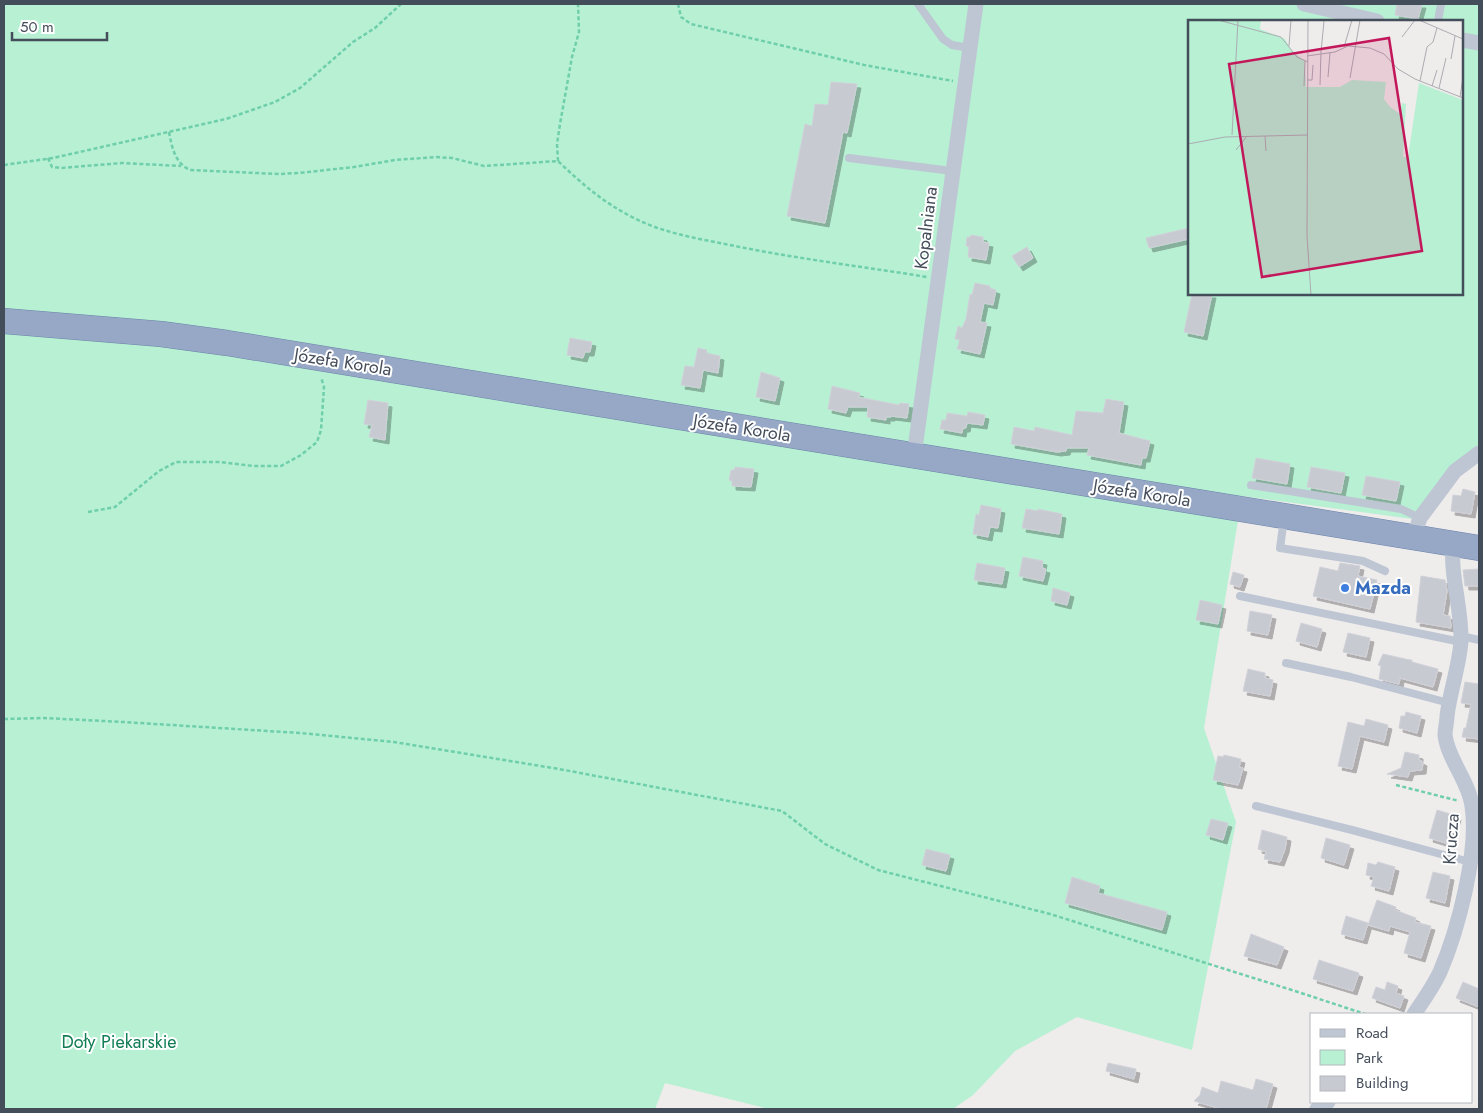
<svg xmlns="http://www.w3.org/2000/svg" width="1483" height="1113" viewBox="0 0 1483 1113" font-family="Jost,sans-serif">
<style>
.green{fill:#b7f0d3;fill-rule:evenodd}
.building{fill:#c8cad2;stroke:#d0d1d8;filter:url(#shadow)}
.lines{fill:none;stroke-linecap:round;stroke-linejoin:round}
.trunk-casing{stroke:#6c83aa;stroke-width:26}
.path{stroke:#6ecfaa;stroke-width:2.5;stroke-dasharray:4 2.5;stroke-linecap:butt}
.service{stroke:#bec6d3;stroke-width:8}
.minor{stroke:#bec6d3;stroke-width:15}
.trunk{stroke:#96a8c6;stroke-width:25}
.shop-dot{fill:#3f7fe0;stroke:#fff;stroke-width:2}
.labels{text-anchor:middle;stroke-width:4;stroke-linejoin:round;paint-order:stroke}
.street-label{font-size:18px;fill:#444d5a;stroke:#fff}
.shop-label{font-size:18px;font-weight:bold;fill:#366cbe;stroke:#fff;text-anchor:start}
.park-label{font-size:18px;fill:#127e54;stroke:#fff}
.inset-road{fill:none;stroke:#abacb2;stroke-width:1}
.view{fill:#c2185b;fill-opacity:0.15;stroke:#c2185b;stroke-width:2.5}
.inset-edge{fill:none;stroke:#444d5a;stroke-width:2.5}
</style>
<defs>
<filter id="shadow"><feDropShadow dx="4" dy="4" stdDeviation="0" flood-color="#0004"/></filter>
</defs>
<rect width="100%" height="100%" fill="#efecec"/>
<path class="green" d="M 4,4 L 1479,4 L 1479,457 L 1457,471 L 1420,520 L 1242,496 L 1204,728 L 1236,822 L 1192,1050 L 1077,1017 L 1015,1051 L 973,1095 L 953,1109 L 769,1109 L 665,1083 L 655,1109 L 4,1109 ZM 1189,21 L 1462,21 L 1462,294 L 1189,294 Z"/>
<g class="building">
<path d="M 1397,4 L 1422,4 L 1418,19 L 1395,15 Z"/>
<path d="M 831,82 L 857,84 L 847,133 L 843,132 L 825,223 L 787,216 L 805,124 L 812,126 L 815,104 L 828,105 Z"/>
<path d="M 1189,228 L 1189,239 L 1149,248 L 1146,238 Z"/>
<path d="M 971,235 L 983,237 L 983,242 L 989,243 L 986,260 L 968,257 L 969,247 L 966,246 L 967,237 L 970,237 Z"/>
<path d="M 1027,247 L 1033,258 L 1019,267 L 1012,256 Z"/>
<path d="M 975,283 L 990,286 L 990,288 L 996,290 L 993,305 L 984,303 L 980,322 L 987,323 L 980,354 L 957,349 L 960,340 L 955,339 L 958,326 L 962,328 L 966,319 L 970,294 L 972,295 Z"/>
<path d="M 1192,294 L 1212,294 L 1203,336 L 1184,332 Z"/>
<path d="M 570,338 L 592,342 L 590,352 L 585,352 L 583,358 L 567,355 Z"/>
<path d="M 698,348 L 707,350 L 706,353 L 720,356 L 718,373 L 703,370 L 700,388 L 681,385 L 685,366 L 694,367 Z"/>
<path d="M 761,372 L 780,378 L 775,401 L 756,397 Z"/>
<path d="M 832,386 L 860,393 L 858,397 L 899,405 L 900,403 L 909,404 L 907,418 L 891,416 L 891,417 L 886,417 L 886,420 L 867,417 L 868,407 L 848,407 L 846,413 L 828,409 Z"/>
<path d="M 1106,399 L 1124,402 L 1119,433 L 1150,441 L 1146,458 L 1142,458 L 1141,465 L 1087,455 L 1089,448 L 1067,448 L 1066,451 L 1057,452 L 1011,444 L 1014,427 L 1034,431 L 1035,427 L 1072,435 L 1076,411 L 1103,413 Z"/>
<path d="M 368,400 L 388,403 L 385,440 L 369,437 L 372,425 L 364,424 Z"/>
<path d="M 968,412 L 985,415 L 983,425 L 967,423 L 966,428 L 963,428 L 962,433 L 940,429 L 942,420 L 946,420 L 947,413 L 967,416 Z"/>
<path d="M 1256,458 L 1290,464 L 1287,484 L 1252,478 Z"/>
<path d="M 735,467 L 754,469 L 751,487 L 732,486 L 732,481 L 729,480 L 731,470 L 734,470 Z"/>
<path d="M 1311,467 L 1345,473 L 1341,493 L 1307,487 Z"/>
<path d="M 1366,476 L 1400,482 L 1396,501 L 1362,495 Z"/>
<path d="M 1463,489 L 1475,492 L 1471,514 L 1451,511 L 1453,495 L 1461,496 Z"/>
<path d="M 981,505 L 1001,509 L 998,528 L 990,527 L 988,537 L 973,534 L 976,514 L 979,515 Z"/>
<path d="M 1026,509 L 1038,511 L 1038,509 L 1062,514 L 1059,534 L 1022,528 Z"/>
<path d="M 1023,557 L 1043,561 L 1042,568 L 1046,569 L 1043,581 L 1019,576 Z"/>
<path d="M 977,563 L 1005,568 L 1002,584 L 974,580 Z"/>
<path d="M 1340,563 L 1360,566 L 1358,576 L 1377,580 L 1370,609 L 1313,596 L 1320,567 L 1338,571 Z"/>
<path d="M 1479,569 L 1479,586 L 1465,586 L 1463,570 Z"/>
<path d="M 1233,572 L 1244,575 L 1240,587 L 1230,584 Z"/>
<path d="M 1421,576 L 1445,580 L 1447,591 L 1443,615 L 1450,616 L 1451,628 L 1416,622 Z"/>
<path d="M 1053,588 L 1070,593 L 1067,605 L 1051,601 Z"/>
<path d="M 1200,600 L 1222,605 L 1218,624 L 1196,620 Z"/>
<path d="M 1250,611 L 1272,615 L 1268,635 L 1247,631 Z"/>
<path d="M 1301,623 L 1322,629 L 1317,647 L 1296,641 Z"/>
<path d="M 1348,633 L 1370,638 L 1366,657 L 1343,652 Z"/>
<path d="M 1383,654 L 1410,660 L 1412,660 L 1412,662 L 1438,669 L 1433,687 L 1400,678 L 1399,684 L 1379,679 L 1381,666 L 1378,665 Z"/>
<path d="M 1248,669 L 1265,673 L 1265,678 L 1273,680 L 1270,696 L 1243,691 Z"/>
<path d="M 1465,682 L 1479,684 L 1479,739 L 1462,737 L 1464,728 L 1466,728 L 1471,704 L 1461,703 Z"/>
<path d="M 1406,712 L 1421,716 L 1417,733 L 1399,728 L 1401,716 L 1405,716 Z"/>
<path d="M 1366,719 L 1388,725 L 1384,742 L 1360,736 L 1352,769 L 1338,766 L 1348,722 L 1364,726 Z"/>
<path d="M 1405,752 L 1419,755 L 1419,760 L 1423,762 L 1422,770 L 1410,771 L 1408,777 L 1387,774 L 1401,768 Z"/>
<path d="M 1224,755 L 1241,759 L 1239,767 L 1243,768 L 1238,785 L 1213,780 L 1218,756 L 1223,757 Z"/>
<path d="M 1437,810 L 1457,816 L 1449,844 L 1429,838 Z"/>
<path d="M 1211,819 L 1228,823 L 1223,840 L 1206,835 Z"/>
<path d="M 1262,830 L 1287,837 L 1285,849 L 1280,862 L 1264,859 L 1266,852 L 1258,849 Z"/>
<path d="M 1326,838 L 1350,845 L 1344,865 L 1321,858 Z"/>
<path d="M 926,849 L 950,855 L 946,871 L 922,865 Z"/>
<path d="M 1378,862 L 1395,867 L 1389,891 L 1371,886 L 1374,877 L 1366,875 L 1368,863 L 1376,865 Z"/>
<path d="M 1433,872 L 1450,876 L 1445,903 L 1426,898 Z"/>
<path d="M 1072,877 L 1100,886 L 1098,893 L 1167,912 L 1162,930 L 1065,903 Z"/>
<path d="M 1377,900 L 1396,907 L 1395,910 L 1416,918 L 1415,922 L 1431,926 L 1421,958 L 1404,953 L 1410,932 L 1390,926 L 1389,931 L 1368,925 Z"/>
<path d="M 1346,916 L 1368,923 L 1363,940 L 1341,934 Z"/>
<path d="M 1251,934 L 1284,947 L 1277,965 L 1244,956 Z"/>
<path d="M 1319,960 L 1359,973 L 1353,991 L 1313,979 Z"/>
<path d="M 1387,982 L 1398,986 L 1396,993 L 1404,996 L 1400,1008 L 1372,998 L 1376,987 L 1385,990 Z"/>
<path d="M 1463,982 L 1479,989 L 1479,1007 L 1456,998 Z"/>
<path d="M 1108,1063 L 1136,1069 L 1134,1079 L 1106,1071 Z"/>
<path d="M 1256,1079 L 1273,1084 L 1266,1109 L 1221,1109 L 1194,1101 L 1200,1095 L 1202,1087 L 1218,1093 L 1221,1081 L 1253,1090 Z"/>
</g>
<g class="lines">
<defs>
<path id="trunk" d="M 4,321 L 161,334 L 227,343 L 1479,548"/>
</defs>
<use href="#trunk" class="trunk-casing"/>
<g class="path">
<path d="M 678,4 L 681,17 L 691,24 L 864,65 L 953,81"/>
<path d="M 169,132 C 172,148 175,163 190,170 L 279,174 L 299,173 L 354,167 L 395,160 L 436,157 L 452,158 L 484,166 L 558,161 C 582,184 604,203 634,218 C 661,232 694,238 725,244 C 791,258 859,266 927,277"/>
<path d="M 48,158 L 52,167 L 61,168 L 122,163 L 181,166"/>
<path d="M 558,161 L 557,144 L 560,124 L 572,57 L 579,32 L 578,4"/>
<path d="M 4,165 L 53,158 L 226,119 L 275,102 L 300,88 L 353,42 L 375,28 L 401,4"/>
<path d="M 88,512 L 115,507 L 159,471 L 176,462 L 219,462 L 253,466 L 281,466 L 301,455 L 317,442 L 321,430 L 324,387 L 321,377"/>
<path d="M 4,719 L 44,718 L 123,722 L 300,733 L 394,742 L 559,769 L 782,811 L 825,844 L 878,870 L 1050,914 L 1295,991 L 1365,1014"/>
<path d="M 1396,785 L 1459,801"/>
</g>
<g class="service">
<path d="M 918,4 L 943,39 L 952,45 L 969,48"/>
<path d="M 1438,21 L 1441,4"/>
<path d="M 849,158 L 952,171"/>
<path d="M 1251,485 L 1401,509 L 1420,518"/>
<path d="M 1284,519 L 1280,548 L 1363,561 L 1385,571"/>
<path d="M 1240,596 L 1461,642"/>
<path d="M 1461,636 L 1479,640"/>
<path d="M 1286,663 L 1351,677 L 1449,703"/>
<path d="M 1256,806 L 1352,830 L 1470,862"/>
</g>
<g class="minor">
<path d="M 1304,4 L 1377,21"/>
<path d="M 1462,40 L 1479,43"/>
<path d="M 914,456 L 976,4"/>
<path d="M 1413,538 L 1420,518 L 1455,471 L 1479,453"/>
<path d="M 1414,1014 C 1423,1001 1433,987 1440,972 C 1458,930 1479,851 1472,806 C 1469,781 1448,760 1445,735 C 1445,729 1447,722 1447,716 C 1450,691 1459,667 1461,642 C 1462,608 1450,577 1453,543"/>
<path d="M 1317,1109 L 1328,1102"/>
</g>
<use href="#trunk" class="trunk"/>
</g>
<circle class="shop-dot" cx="1345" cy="588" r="5"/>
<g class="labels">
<g class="street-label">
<text transform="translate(926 228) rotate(-83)" y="6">Kopalniana</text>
<text transform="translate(343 362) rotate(9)" y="6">Józefa Korola</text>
<text transform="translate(742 428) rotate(9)" y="6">Józefa Korola</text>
<text transform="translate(1142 493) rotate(9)" y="6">Józefa Korola</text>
<text transform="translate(1451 839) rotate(-86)" y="6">Krucza</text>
</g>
<g class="shop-label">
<text x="1355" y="594">Mazda</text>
</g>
<g class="park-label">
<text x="119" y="1048">Doły Piekarskie</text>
</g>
</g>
<g transform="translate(1188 20)">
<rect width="275" height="275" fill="#efecec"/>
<path d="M 0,0 L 73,0 L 72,9 L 97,19 L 103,30 L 117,41 L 118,67 L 152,67 L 164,60 L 198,62 L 196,79 L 202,87 L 212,94 L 214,83 L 218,84 L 215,137 L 220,137 L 231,63 L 275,80 L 275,275 L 0,275 Z" fill="#b7f0d3"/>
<path class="inset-road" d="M 30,0 L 93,17 L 109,37 L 120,42M 120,0 L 119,216 L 123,275M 231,0 L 275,19M 214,17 L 227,0M 101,26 L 103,0M 156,27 L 164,0M 133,32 L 136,1M 119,36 L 147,32 L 160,26 L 182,28 L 196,34 L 210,49 L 227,59 L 275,78M 263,39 L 267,16M 140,57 L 142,33M 162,58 L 172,0M 119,60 L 124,60 L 125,45M 232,61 L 239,27 L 245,22 L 249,8M 132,65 L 133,32M 116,66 L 117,41M 244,66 L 249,50M 251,68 L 258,38M 272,77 L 275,57M 44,115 L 50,0M 77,116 L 78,131M 0,124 L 37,117 L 119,115M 48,130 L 59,116"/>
<path class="view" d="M 201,18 L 234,231 L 74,257 L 41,44 Z"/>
<rect width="275" height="275" class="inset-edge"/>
</g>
<rect width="1483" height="1113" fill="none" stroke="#444d5a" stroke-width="10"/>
<rect x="1310" y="1013" width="162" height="90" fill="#ffffff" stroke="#b4b8bd"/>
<rect x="1320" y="1029" width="25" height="8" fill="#bec6d3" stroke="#b4b8bd"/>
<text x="1356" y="1038" font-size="15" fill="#444d5a">Road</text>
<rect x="1320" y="1050" width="25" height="15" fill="#b7f0d3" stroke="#b4b8bd"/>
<text x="1356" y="1063" font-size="15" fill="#444d5a">Park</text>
<rect x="1320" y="1076" width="25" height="15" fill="#c8cad2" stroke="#b4b8bd"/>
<text x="1356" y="1088" font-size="15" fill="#444d5a">Building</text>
<path d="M12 32v8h95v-8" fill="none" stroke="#444d5a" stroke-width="2.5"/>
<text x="20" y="32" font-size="15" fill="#444d5a" stroke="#ffffff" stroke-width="4" paint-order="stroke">50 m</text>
</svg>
